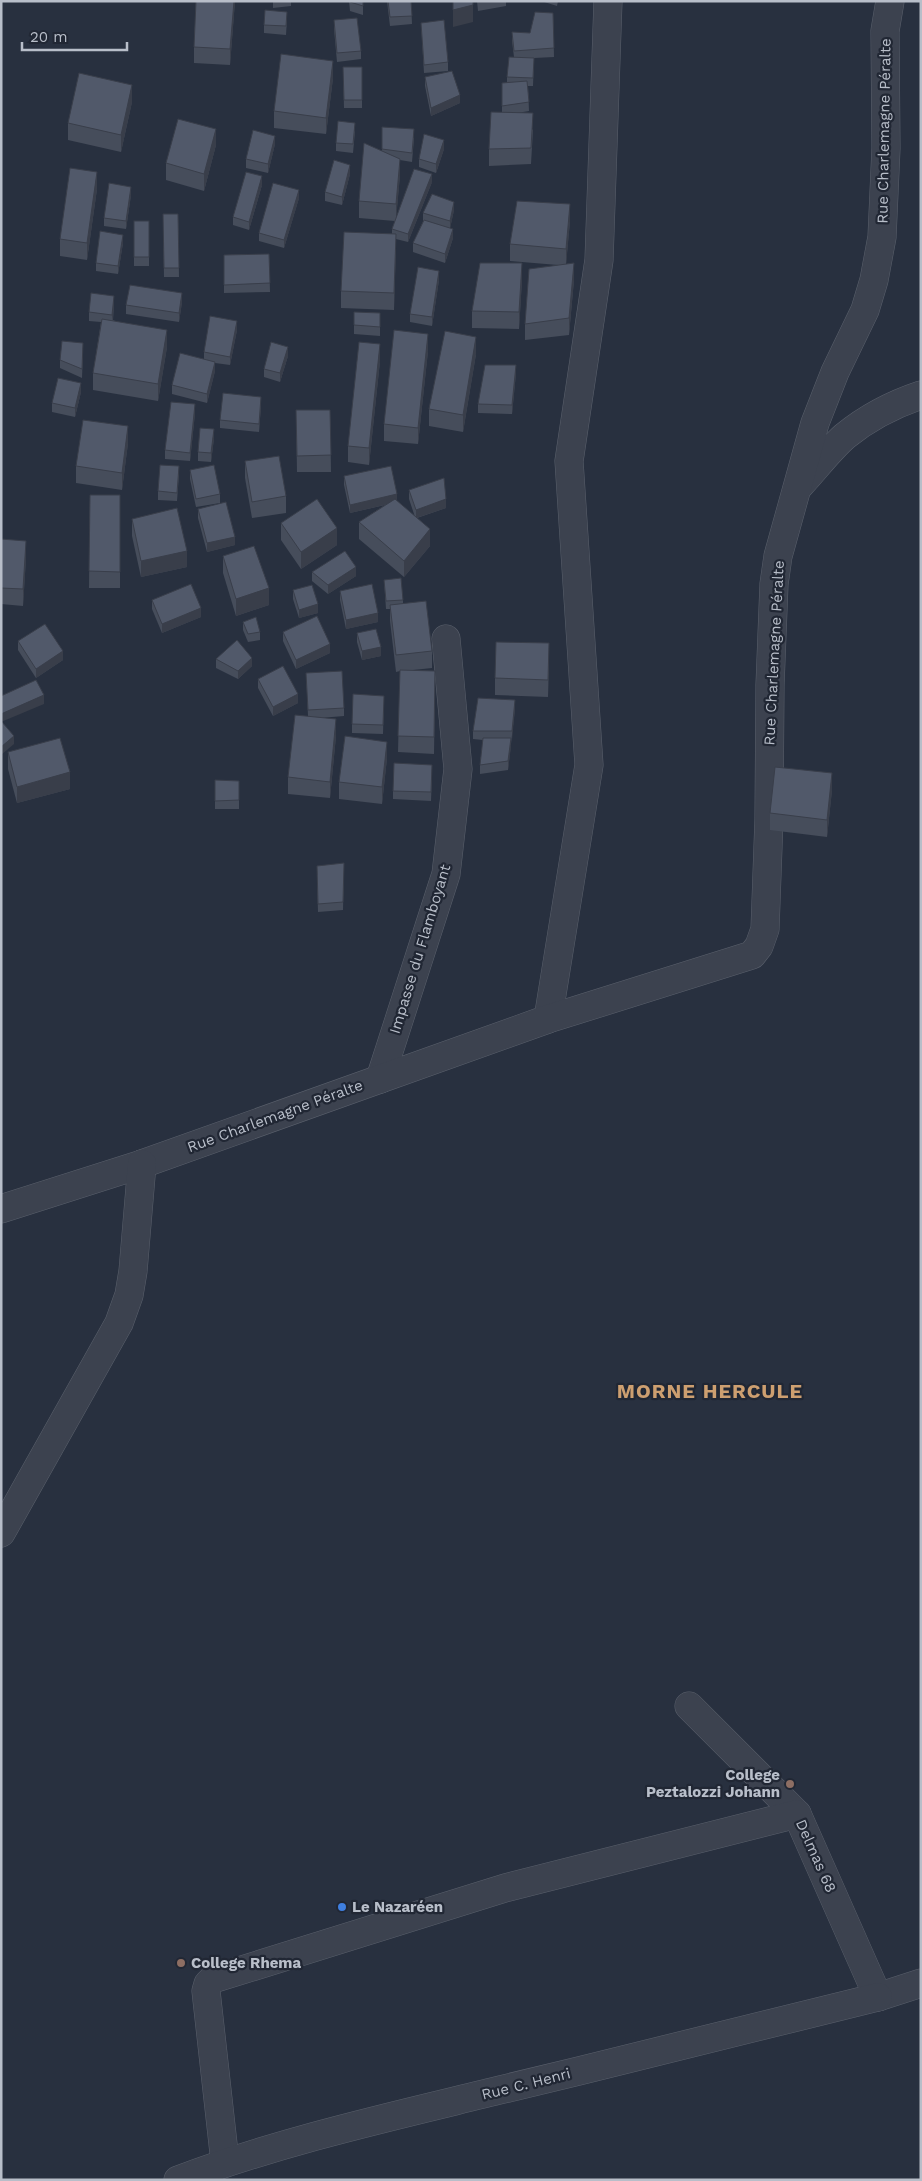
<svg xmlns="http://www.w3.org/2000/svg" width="922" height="2181" viewBox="0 0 922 2181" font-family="'Work Sans',sans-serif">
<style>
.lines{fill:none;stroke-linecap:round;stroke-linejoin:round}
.street-casing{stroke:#5a606c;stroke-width:29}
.street{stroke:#3c424f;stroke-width:28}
.wall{fill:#464d5b}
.shaded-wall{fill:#393e4a}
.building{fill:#51596a;stroke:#393e4a}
.education-dot{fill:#8d6e63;stroke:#212734;stroke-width:2}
.shop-dot{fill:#3f7fe0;stroke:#212734;stroke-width:2}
.labels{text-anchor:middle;stroke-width:4.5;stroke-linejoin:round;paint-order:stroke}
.street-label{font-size:15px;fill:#b8bec9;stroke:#212734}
.poi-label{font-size:15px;font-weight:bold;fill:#b8bec9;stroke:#212734;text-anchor:start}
.district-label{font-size:20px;font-weight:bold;letter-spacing:1px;fill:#cd9f70;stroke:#212734}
</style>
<rect width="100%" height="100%" fill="#28303f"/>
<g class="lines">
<defs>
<g id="street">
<path d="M 800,485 C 815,469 829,450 845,436 C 867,418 894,404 921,395"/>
<path d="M 548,1019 L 589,765 L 569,461 L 599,260 L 608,1"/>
<path d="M 380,1079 L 446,874 L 458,769 L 446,639"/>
<path d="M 1,1209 L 142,1164 L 548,1019 L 752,955 L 759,946 L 765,929 L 769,819 L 770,685 L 774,584 L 778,556 L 815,423 L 835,372 L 865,310 L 874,280 L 882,237 L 886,148 L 885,31 L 890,1"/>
<path d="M 1,1533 L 119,1323 L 129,1295 L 133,1271 L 142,1164"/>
<path d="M 689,1706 L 797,1814 L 878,1997 L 921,1983"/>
<path d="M 225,2162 L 206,1991 L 208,1984 L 213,1979 L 505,1888 L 797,1814"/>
<path d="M 178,2180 C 284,2140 394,2116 504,2089 C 629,2059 754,2028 878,1997"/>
</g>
</defs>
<use href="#street" class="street-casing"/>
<use href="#street" class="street"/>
</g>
<g class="wall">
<path d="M 196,1 L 235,1 L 230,65 L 194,63 L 194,47 Z"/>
<path d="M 273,1 L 291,1 L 291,6 L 273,8 Z"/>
<path d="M 349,1 L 363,1 L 363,15 L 350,11 Z"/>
<path d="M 387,1 L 411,1 L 412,24 L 390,26 Z"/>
<path d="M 477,1 L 506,1 L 506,6 L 478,11 Z"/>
<path d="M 541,1 L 558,1 L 557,6 Z"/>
<path d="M 553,13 L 554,57 L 534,58 L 533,86 L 528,86 L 529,111 L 517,113 L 533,130 L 531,164 L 489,166 L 489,149 L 502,112 L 502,83 L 507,83 L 507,77 L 514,57 L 512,41 L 512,32 L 530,33 Z"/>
<path d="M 287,20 L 286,35 L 264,33 L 264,25 Z"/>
<path d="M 334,20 L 361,51 L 361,59 L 337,62 L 334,29 Z"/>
<path d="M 421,23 L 448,62 L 448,71 L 424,73 Z"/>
<path d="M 343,67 L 362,67 L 362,108 L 344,108 Z"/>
<path d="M 425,77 L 460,103 L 431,116 L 425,86 Z"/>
<path d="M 333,78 L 326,134 L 274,128 L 274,111 Z"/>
<path d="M 132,102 L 121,152 L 68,140 L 68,123 Z"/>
<path d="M 382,127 L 414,138 L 412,162 L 400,160 L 400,175 L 396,218 L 432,182 L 408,242 L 396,239 L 394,310 L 341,308 L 341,291 L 392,234 L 392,229 L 395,221 L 359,218 L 359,201 L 382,151 Z"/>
<path d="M 355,131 L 353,153 L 336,151 L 336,143 Z"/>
<path d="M 275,144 L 268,173 L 246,168 L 246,159 Z"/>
<path d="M 216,145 L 204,191 L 166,180 L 166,163 Z"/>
<path d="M 444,149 L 436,173 L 419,167 L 419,159 Z"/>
<path d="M 350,174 L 342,205 L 325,201 L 325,192 Z"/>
<path d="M 262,185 L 249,230 L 233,225 L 233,217 Z"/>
<path d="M 97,189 L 87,260 L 60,256 L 60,239 Z"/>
<path d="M 131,195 L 126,229 L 104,226 L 104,218 Z"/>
<path d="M 299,198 L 284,248 L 259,241 L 259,233 Z"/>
<path d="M 454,210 L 450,228 L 453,238 L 445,263 L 413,252 L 413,243 L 423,222 L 423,213 Z"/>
<path d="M 163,214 L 178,214 L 179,277 L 164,277 Z"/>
<rect x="134" y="221" width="15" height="45"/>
<path d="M 570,221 L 566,264 L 574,280 L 569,335 L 525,340 L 525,324 L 558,265 L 510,261 L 510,244 Z"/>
<path d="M 123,243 L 118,274 L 96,271 L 96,263 Z"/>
<path d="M 269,254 L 270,292 L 224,293 L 224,255 Z"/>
<path d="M 439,280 L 432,326 L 410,322 L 410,314 Z"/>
<path d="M 522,280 L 519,329 L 472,328 L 472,311 Z"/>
<path d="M 182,302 L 179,322 L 126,314 L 126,305 Z"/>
<path d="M 114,305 L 113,320 L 167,347 L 158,401 L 93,390 L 93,373 L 101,322 L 89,321 L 89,312 Z"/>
<path d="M 354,312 L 380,313 L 380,336 L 354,334 Z"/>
<path d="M 237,330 L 230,365 L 215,363 L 215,371 L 207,403 L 172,394 L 172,385 L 204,359 L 204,352 Z"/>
<path d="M 83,351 L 82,378 L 60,368 L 60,360 Z"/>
<path d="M 428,351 L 418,444 L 384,441 L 384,424 Z"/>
<path d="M 476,354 L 463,432 L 429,426 L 429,409 Z"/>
<path d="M 288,356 L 280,382 L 264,377 L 264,369 Z"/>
<path d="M 380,361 L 369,465 L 348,462 L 348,446 Z"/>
<path d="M 516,373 L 512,414 L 478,413 L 478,404 Z"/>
<path d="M 81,392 L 75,417 L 52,412 L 52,403 Z"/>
<path d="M 261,406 L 259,432 L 220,428 L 220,420 Z"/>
<path d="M 296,410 L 330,410 L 331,472 L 297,472 Z"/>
<path d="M 195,413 L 190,461 L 165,459 L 165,450 Z"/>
<path d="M 214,438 L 211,462 L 198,461 L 198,452 Z"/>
<path d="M 128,443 L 122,490 L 76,483 L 76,466 Z"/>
<path d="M 245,461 L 286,496 L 286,513 L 252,518 L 245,478 Z"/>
<path d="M 190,470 L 220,494 L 220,503 L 196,507 L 190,479 Z"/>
<path d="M 179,474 L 177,501 L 158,500 L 158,491 Z"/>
<path d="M 344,476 L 397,501 L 415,517 L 409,499 L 409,490 L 446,508 L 417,518 L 430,546 L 404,577 L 359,539 L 359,522 L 385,505 L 350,513 L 344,485 Z"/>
<path d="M 90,495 L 120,495 L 120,588 L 89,588 Z"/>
<path d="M 198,509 L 235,545 L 207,552 L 198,518 Z"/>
<path d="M 132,519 L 187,567 L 141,577 L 132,536 Z"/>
<path d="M 281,523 L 337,545 L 301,569 L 281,540 Z"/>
<path d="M 1,539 L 26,558 L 23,606 L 1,604 Z"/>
<path d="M 223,556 L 269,605 L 236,616 L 223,573 Z"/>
<path d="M 312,572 L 356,576 L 328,594 L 312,581 Z"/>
<path d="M 384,580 L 403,600 L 403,603 L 432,651 L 432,668 L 413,670 L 435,687 L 434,754 L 398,752 L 400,671 L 396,672 L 390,621 L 390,609 L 386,609 Z"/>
<path d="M 293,590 L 318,613 L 299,618 L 293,599 Z"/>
<path d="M 340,591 L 378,622 L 346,629 L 340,600 Z"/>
<path d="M 152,600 L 201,617 L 162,633 L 152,609 Z"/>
<path d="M 243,622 L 260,632 L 260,640 L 248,642 L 243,630 Z"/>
<path d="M 283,632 L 330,653 L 296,669 L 283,641 Z"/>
<path d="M 357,633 L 381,656 L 362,660 L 357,642 Z"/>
<path d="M 18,641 L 63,660 L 36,678 L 18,650 Z"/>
<path d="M 216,659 L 252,666 L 238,679 L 216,668 Z"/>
<path d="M 549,660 L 548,697 L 495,695 L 495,678 Z"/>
<path d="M 306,673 L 344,708 L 344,716 L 320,718 L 336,736 L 330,798 L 288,794 L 288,777 L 308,716 Z"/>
<path d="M 258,679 L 298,703 L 273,716 L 258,688 Z"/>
<path d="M 384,696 L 383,734 L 352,733 L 352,724 Z"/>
<path d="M 515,709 L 508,770 L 480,774 L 480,765 L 483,740 L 473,739 L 473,731 Z"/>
<path d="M 8,752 L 70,789 L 17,803 L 8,769 Z"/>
<path d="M 387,758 L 382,804 L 339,799 L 339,782 Z"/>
<path d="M 432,774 L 431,801 L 393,799 L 393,791 Z"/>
<path d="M 215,780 L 239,781 L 239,809 L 215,809 Z"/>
<path d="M 832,790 L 827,837 L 770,830 L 770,813 Z"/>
<path d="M 344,863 L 343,910 L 318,912 L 317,875 Z"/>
</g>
<g class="shaded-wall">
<path d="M 234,1 L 235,1 L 230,65 L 230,49 Z"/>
<path d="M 473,1 L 473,22 L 453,27 L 453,10 Z"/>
<path d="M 333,61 L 333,78 L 326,134 L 326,118 Z"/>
<path d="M 132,85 L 132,102 L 121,152 L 121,135 Z"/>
<path d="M 460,95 L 460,103 L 431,116 L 431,108 Z"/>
<path d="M 216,129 L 216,145 L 204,191 L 204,174 Z"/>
<path d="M 275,136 L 275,144 L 268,173 L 268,164 Z"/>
<path d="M 444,140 L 444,149 L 436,173 L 436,164 Z"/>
<path d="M 400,159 L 400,175 L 396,221 L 396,204 Z"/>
<path d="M 350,165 L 350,174 L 342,205 L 342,197 Z"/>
<path d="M 97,172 L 97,189 L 87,260 L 87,243 Z"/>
<path d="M 432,174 L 432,182 L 408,242 L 408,234 Z"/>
<path d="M 262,176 L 262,185 L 249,230 L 249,222 Z"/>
<path d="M 131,187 L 131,195 L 126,229 L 126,221 Z"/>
<path d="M 299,190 L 299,198 L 284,248 L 284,240 Z"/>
<path d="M 454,202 L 454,210 L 450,229 L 450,221 Z"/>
<path d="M 570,204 L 570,221 L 566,266 L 566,249 Z"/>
<path d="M 453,229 L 453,238 L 445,263 L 445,254 Z"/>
<path d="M 396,234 L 396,251 L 394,310 L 394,293 Z"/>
<path d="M 123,235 L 123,243 L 118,274 L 118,266 Z"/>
<path d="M 522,263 L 522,280 L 519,329 L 519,312 Z"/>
<path d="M 574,263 L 574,280 L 569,335 L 569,318 Z"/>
<path d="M 439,271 L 439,280 L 432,326 L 432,317 Z"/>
<path d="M 182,293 L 182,302 L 179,322 L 179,313 Z"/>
<path d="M 114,296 L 114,305 L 112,324 L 112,315 Z"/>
<path d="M 237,321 L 237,330 L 230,365 L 230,357 Z"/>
<path d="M 167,330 L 167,347 L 158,401 L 158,384 Z"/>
<path d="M 428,334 L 428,351 L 418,444 L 418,428 Z"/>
<path d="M 476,337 L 476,354 L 463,432 L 463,415 Z"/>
<path d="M 380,344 L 380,361 L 369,465 L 369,448 Z"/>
<path d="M 288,347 L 288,356 L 280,382 L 280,373 Z"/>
<path d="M 215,362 L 215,371 L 207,403 L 207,394 Z"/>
<path d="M 516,365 L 516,373 L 512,414 L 512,405 Z"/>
<path d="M 81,383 L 81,392 L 75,417 L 75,408 Z"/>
<path d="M 261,397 L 261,406 L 259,432 L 259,424 Z"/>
<path d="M 195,404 L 195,413 L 190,461 L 190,453 Z"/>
<path d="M 128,426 L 128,443 L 122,490 L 122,473 Z"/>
<path d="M 214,429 L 214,438 L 211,462 L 211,453 Z"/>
<path d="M 397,494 L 397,502 L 350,513 L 350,505 Z"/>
<path d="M 446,499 L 446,508 L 416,518 L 416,510 Z"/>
<path d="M 337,528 L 337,545 L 301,569 L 301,552 Z"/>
<path d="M 430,529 L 430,546 L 404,577 L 404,561 Z"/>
<path d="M 235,537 L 235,545 L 207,552 L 207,543 Z"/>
<path d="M 26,541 L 26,558 L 23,606 L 23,589 Z"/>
<path d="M 187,551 L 187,567 L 141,577 L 141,561 Z"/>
<path d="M 356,567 L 356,576 L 328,594 L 328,585 Z"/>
<path d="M 269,588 L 269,605 L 236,616 L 236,599 Z"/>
<path d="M 318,604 L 318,613 L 299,618 L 299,610 Z"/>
<path d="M 201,608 L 201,617 L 162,633 L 162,624 Z"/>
<path d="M 378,613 L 378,622 L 346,629 L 346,620 Z"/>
<path d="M 549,643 L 549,660 L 548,697 L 548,680 Z"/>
<path d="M 330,644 L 330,653 L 296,669 L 296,660 Z"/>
<path d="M 381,647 L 381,656 L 362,660 L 362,651 Z"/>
<path d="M 63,651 L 63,660 L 36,678 L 36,669 Z"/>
<path d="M 252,658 L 252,666 L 238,679 L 238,671 Z"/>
<path d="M 298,694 L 298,703 L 273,716 L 273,707 Z"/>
<path d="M 44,695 L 44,704 L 1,722 L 1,714 Z"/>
<path d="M 515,700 L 515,709 L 512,740 L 512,731 Z"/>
<path d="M 336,719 L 336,736 L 330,798 L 330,782 Z"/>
<path d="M 14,736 L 14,744 L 1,755 L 1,747 Z"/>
<path d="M 511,738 L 511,747 L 508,770 L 508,761 Z"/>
<path d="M 387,742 L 387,758 L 382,804 L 382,787 Z"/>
<path d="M 70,772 L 70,789 L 17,803 L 17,787 Z"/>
<path d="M 832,773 L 832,790 L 827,837 L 827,820 Z"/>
</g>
<g class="building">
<path d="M 196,1 L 234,1 L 230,49 L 194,47 Z"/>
<path d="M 349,1 L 363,1 L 363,6 L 350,2 Z"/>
<path d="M 388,1 L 411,1 L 412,16 L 390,17 Z"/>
<path d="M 453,1 L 473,1 L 473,5 L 453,10 Z"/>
<path d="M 265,10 L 287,12 L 286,26 L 264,25 Z"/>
<path d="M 535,12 L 553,13 L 554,48 L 514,51 L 512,32 L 530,33 Z"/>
<path d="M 357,18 L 361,51 L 337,53 L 334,20 Z"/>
<path d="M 444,20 L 448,62 L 424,65 L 421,23 Z"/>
<path d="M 281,54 L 333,61 L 326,118 L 274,111 Z"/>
<path d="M 509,57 L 534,58 L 533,78 L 507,77 Z"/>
<path d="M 343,67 L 362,67 L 362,100 L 344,100 Z"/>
<path d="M 452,71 L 460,95 L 431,108 L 425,77 Z"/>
<path d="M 79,73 L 132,85 L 121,135 L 68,123 Z"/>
<path d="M 527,81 L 529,102 L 502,106 L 502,83 Z"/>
<path d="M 491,112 L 533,113 L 531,148 L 489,149 Z"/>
<path d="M 178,119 L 216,129 L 204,174 L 166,163 Z"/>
<path d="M 338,121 L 355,123 L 353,144 L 336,143 Z"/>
<path d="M 382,127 L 414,129 L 412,153 L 382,149 Z"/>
<path d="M 253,130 L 275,136 L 268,164 L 246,159 Z"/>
<path d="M 424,134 L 444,140 L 436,164 L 419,159 Z"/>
<path d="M 364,143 L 400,159 L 396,204 L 359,201 Z"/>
<path d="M 334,160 L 350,165 L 342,197 L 325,192 Z"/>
<path d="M 70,168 L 97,172 L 87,243 L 60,239 Z"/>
<path d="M 414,169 L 432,174 L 408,234 L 392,229 Z"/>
<path d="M 246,172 L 262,176 L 249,222 L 233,217 Z"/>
<path d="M 109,183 L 131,187 L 126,221 L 104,218 Z"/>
<path d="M 273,183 L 299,190 L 284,240 L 259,233 Z"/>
<path d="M 432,194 L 454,202 L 450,221 L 423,213 Z"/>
<path d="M 517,201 L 570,204 L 566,249 L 510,244 Z"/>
<path d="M 163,214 L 178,214 L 179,268 L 164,268 Z"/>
<path d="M 424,220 L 453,229 L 445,254 L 413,243 Z"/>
<rect x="134" y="221" width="15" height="36"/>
<path d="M 100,231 L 123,235 L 118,266 L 96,263 Z"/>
<path d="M 344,232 L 396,234 L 394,293 L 341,291 Z"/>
<path d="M 269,254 L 270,283 L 224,285 L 224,255 Z"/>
<path d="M 480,263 L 522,263 L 519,312 L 472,311 Z"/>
<path d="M 574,263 L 569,318 L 525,324 L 529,269 Z"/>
<path d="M 418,267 L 439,271 L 432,317 L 410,314 Z"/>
<path d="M 130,285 L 182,293 L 179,313 L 126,305 Z"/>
<path d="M 91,293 L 114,296 L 112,315 L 89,312 Z"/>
<path d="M 354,312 L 380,313 L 380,327 L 354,325 Z"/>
<path d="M 210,316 L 237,321 L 230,357 L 204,352 Z"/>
<path d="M 102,319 L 167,330 L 158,384 L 93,373 Z"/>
<path d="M 394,330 L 428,334 L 418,428 L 384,424 Z"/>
<path d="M 445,331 L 476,337 L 463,415 L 429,409 Z"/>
<path d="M 62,341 L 83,343 L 82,369 L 60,360 Z"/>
<path d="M 271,342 L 288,347 L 280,373 L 264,369 Z"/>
<path d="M 359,342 L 380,344 L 369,448 L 348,446 Z"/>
<path d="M 180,353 L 215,362 L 207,394 L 172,385 Z"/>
<path d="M 485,365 L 516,365 L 512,405 L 478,404 Z"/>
<path d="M 58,378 L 81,383 L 75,408 L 52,403 Z"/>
<path d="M 223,393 L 261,397 L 259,424 L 220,420 Z"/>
<path d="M 171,402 L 195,404 L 190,453 L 165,450 Z"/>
<path d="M 296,410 L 330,410 L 331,455 L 297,456 Z"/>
<path d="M 83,420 L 128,426 L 122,473 L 76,466 Z"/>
<path d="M 200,428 L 214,429 L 211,453 L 198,452 Z"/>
<path d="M 279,456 L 286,496 L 252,502 L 245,461 Z"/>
<path d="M 160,465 L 179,466 L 177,493 L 158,491 Z"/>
<path d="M 214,465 L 220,494 L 196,499 L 190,470 Z"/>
<path d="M 391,466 L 397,494 L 350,505 L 344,476 Z"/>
<path d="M 444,478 L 446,499 L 416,510 L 409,490 Z"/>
<path d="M 90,495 L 120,495 L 120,572 L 89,571 Z"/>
<path d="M 317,499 L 337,528 L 301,552 L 281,523 Z"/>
<path d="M 395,499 L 430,529 L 404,561 L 359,522 Z"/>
<path d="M 226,502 L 235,537 L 207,543 L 198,509 Z"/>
<path d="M 177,508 L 187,551 L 141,561 L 132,519 Z"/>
<path d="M 1,539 L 26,541 L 23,589 L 1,588 Z"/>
<path d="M 254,546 L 269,588 L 236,599 L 223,556 Z"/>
<path d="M 345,551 L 356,567 L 328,585 L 312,572 Z"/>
<path d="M 401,578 L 403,600 L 386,601 L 384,580 Z"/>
<path d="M 191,584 L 201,608 L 162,624 L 152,600 Z"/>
<path d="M 372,584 L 378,613 L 346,620 L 340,591 Z"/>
<path d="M 312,585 L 318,604 L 299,610 L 293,590 Z"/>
<path d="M 426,601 L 432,651 L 396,655 L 390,605 Z"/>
<path d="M 317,616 L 330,644 L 296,660 L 283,632 Z"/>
<path d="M 256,617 L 260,632 L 248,634 L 243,622 Z"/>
<path d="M 45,624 L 63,651 L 36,669 L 18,641 Z"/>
<path d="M 376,629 L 381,647 L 362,651 L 357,633 Z"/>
<path d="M 237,640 L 252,658 L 238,671 L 216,659 Z"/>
<path d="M 496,642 L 549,643 L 548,680 L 495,678 Z"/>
<path d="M 283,666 L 298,694 L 273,707 L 258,679 Z"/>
<path d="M 400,670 L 435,671 L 434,737 L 398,736 Z"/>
<path d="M 342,671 L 344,708 L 308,710 L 306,673 Z"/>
<path d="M 36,680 L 44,695 L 1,714 L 1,696 Z"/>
<path d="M 353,694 L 384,696 L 383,725 L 352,724 Z"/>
<path d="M 478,698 L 515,700 L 512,731 L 473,731 Z"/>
<path d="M 295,715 L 336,719 L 330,782 L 288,777 Z"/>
<path d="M 2,722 L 14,736 L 1,747 L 1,723 Z"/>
<path d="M 345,736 L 387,742 L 382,787 L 339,782 Z"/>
<path d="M 60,738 L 70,772 L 17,787 L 8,752 Z"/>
<path d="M 483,738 L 511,738 L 508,761 L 480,765 Z"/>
<path d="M 394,763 L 432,765 L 431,792 L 393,791 Z"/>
<path d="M 775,767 L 832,773 L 827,820 L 770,813 Z"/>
<path d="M 215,780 L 239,781 L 239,800 L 215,801 Z"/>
<path d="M 344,863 L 343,902 L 318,904 L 317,866 Z"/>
</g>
<g class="education-dot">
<circle cx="790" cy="1784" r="5"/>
<circle cx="181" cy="1963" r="5"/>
</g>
<circle class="shop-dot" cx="342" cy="1907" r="5"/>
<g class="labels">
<g class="street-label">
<text transform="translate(884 131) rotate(-89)" y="5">Rue Charlemagne Péralte</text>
<text transform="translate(774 653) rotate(-87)" y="5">Rue Charlemagne Péralte</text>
<text transform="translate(420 949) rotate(-73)" y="5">Impasse du Flamboyant</text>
<text transform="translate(275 1116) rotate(-20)" y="5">Rue Charlemagne Péralte</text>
<text transform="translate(816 1856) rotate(66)" y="5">Delmas 68</text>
<text transform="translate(526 2084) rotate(-14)" y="5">Rue C. Henri</text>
</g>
<g class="poi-label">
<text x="780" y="1780" text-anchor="end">College<tspan x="780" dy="17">Peztalozzi Johann</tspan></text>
<text x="352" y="1912">Le Nazaréen</text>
<text x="191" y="1968">College Rhema</text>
</g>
<g class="district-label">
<text x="710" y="1398">MORNE HERCULE</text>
</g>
</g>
<rect width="922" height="2181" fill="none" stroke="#b8bec9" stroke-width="5"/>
<path d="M22 42v8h105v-8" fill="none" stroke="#b8bec9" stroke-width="2.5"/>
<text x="30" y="42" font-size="15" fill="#b8bec9" stroke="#212734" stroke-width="4" paint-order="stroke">20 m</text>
</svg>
